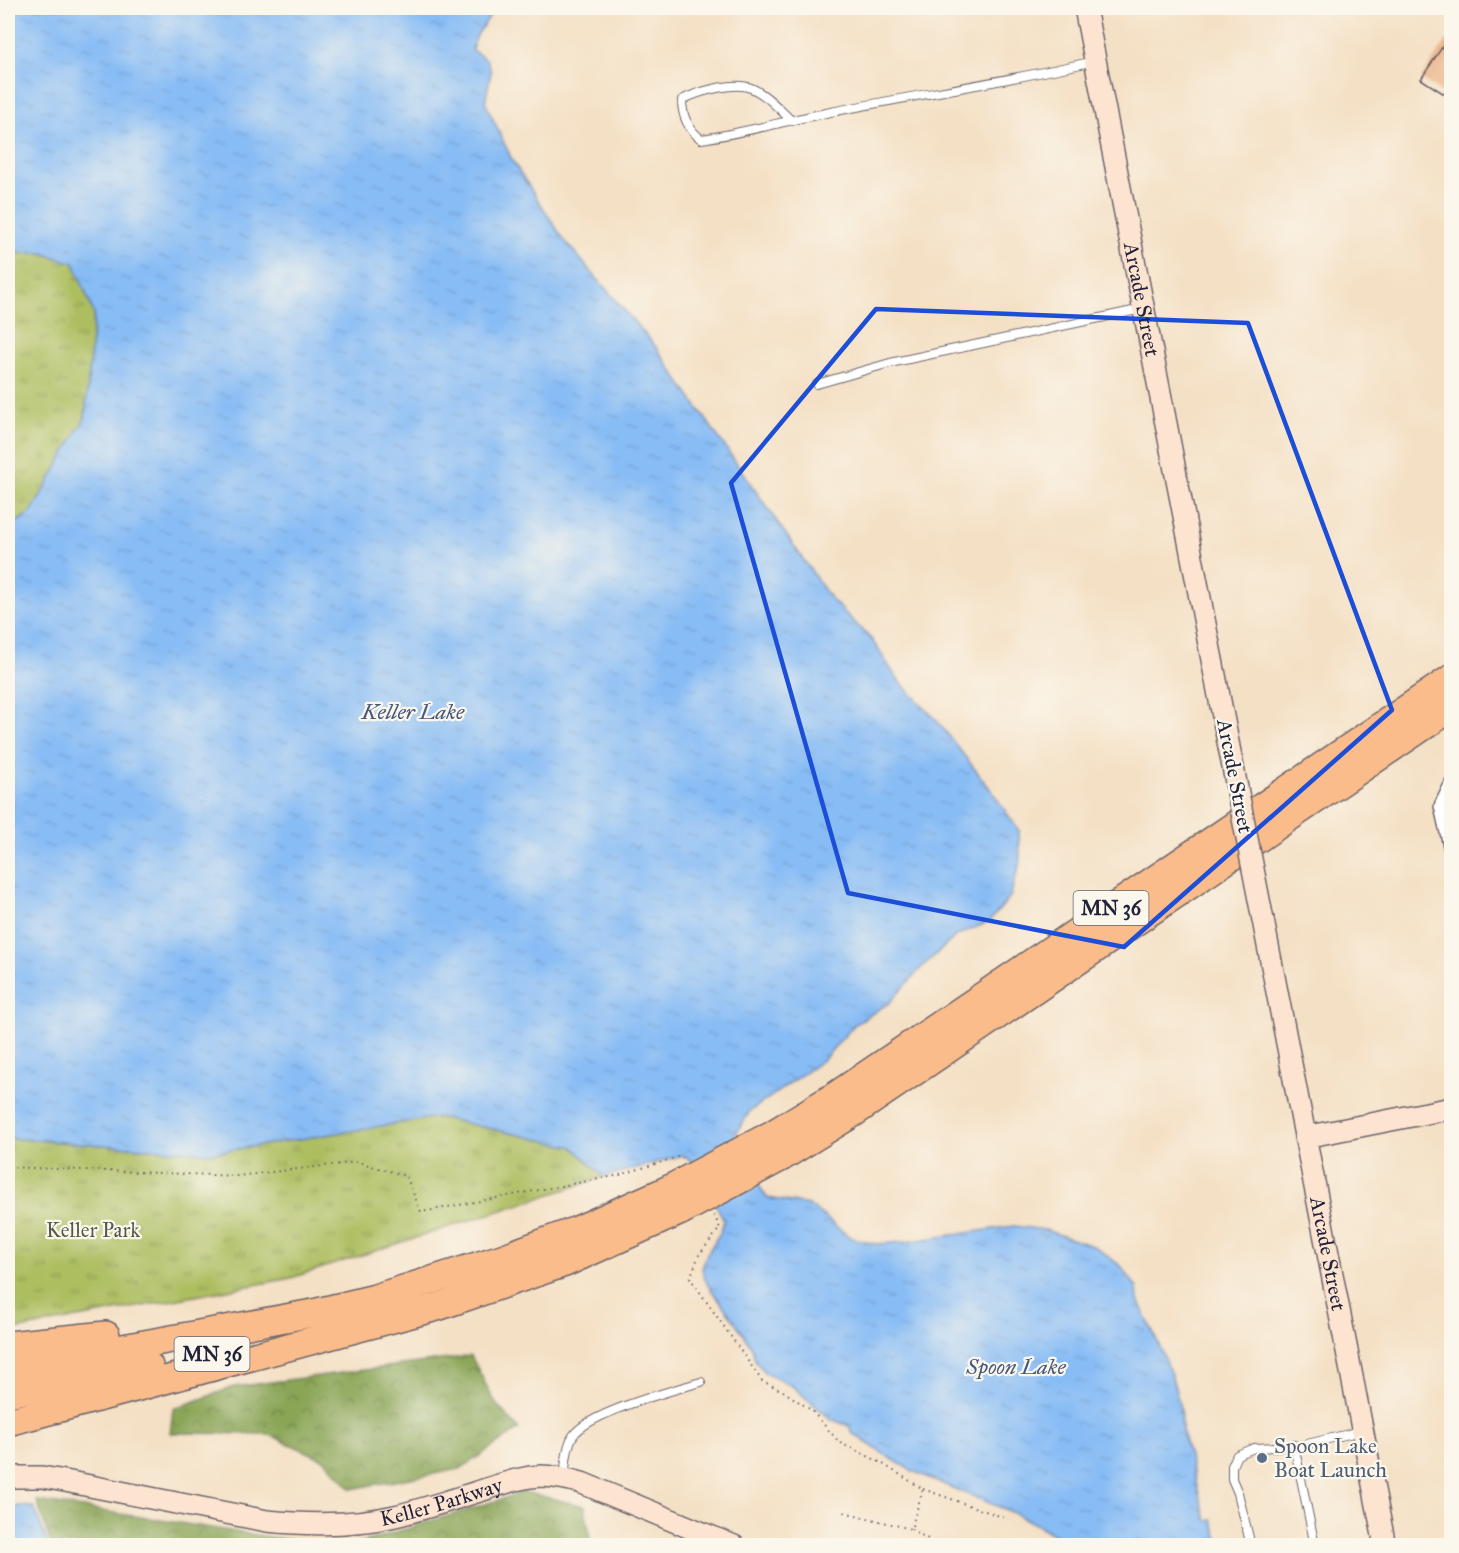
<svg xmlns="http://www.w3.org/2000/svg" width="1459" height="1553" viewBox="0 0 1459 1553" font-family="'IM FELL Great Primer',serif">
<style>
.forest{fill:url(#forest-crowns);stroke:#566449;stroke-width:1.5}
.park{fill:url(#park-tufts);stroke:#68704e;stroke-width:1.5}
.water{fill:url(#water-ripples);stroke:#546f98;stroke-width:1.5}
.building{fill:#eab083}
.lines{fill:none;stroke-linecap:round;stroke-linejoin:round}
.lane-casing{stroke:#6c646b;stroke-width:10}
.street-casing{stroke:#6c646b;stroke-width:18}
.secondary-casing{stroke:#6c646b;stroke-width:24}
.highway-casing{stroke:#6c646b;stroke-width:30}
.path{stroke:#6c646b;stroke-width:2;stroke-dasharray:1.5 4.5;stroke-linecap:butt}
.lane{stroke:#fff;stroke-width:8}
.street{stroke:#fff;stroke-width:15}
.secondary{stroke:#fde4d1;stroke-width:21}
.highway{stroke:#fabc8b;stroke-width:27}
.secondary-bridge-casing{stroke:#6c646b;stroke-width:24;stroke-linecap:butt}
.highway-bridge-casing{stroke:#6c646b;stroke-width:30;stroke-linecap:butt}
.secondary-bridge{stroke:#fde4d1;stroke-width:21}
.highway-bridge{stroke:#fabc8b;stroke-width:27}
.marked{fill:none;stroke:#1d4ed8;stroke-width:4.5;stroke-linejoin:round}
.service-dot{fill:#5c6f8a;stroke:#fbf7ec;stroke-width:2}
.labels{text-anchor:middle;stroke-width:4.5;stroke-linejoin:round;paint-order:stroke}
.shield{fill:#fbf7ec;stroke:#636270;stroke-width:1.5}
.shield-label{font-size:20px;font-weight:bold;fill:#22223b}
.street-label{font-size:21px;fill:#22223b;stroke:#fbf7ec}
.park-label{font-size:21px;fill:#535948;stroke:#fbf7ec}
.service-label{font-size:21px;fill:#4e5e75;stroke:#fbf7ec;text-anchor:start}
.water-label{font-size:22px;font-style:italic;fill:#45587c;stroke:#fbf7ec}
</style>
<defs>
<pattern id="forest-crowns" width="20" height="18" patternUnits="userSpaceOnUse" patternTransform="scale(1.5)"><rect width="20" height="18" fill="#8aa557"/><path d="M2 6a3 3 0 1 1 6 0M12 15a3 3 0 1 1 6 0" fill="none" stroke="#708649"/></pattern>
<pattern id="park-tufts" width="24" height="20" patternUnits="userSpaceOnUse" patternTransform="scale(1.5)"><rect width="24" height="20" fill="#adbe61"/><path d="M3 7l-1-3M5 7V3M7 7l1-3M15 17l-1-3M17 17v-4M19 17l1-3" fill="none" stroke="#8c9a51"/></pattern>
<pattern id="water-ripples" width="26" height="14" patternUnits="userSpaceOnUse" patternTransform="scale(1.5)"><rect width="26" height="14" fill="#87bcf5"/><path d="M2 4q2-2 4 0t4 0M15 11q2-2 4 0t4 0" fill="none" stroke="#74a1d3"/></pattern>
</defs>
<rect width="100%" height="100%" fill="#fbf7ec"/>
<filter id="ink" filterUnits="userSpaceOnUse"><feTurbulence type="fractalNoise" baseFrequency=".0167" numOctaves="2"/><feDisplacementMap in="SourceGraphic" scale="12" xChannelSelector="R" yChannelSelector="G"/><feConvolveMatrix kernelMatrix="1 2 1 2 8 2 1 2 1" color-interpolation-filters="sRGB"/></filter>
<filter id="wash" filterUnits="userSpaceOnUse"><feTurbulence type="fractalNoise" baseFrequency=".008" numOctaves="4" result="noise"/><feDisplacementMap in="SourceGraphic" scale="24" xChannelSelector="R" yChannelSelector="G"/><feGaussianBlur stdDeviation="1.35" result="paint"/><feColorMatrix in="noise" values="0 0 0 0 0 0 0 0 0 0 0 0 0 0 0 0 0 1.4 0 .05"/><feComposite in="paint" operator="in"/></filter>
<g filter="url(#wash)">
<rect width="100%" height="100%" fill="#f4e0c5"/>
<g class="forest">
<path d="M 471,1356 L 496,1404 L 519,1429 L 460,1469 L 351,1489 L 325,1460 L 268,1434 L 170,1433 L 173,1409 L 234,1387 Z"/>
<path d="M 524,1492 L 585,1506 L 591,1545 L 354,1545 Z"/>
<path d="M 37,1501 L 282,1539 L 343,1545 L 51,1545 Z"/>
</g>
<g class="park">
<path d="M 8,253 L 42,253 L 74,263 L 94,314 L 85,418 L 32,511 L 8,529 Z"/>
<path d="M 438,1117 L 573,1147 L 604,1177 L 291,1278 L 8,1331 L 8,1138 L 212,1153 Z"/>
</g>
<g class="water">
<path d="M 8,8 L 494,8 C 486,26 476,30 472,50 L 487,60 L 491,72 L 485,102 L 513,162 L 564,240 L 655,346 L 830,598 L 872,640 L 898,680 L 938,722 L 991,790 L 1019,831 L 1020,862 L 1010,897 L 989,922 L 957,935 L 921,968 L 889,1003 L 855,1024 L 824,1059 L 749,1112 L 731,1142 L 767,1198 L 809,1205 L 851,1238 L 876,1244 L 905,1242 L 1014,1226 L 1045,1230 L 1096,1247 L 1122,1267 L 1137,1288 L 1138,1300 C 1156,1339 1182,1387 1182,1431 L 1206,1520 L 1212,1519 L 1220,1545 L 1075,1546 L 1071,1542 L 1067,1544 C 1023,1511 969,1497 920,1474 C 896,1464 874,1447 852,1433 L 849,1426 L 831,1419 L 792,1386 L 765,1373 L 755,1360 L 752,1348 L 736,1323 L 707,1284 L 702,1269 L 707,1254 L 720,1233 L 724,1220 L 692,1161 L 683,1155 L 604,1177 L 573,1147 L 438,1117 L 212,1153 L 8,1138 L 8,529 L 32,511 L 85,418 L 94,314 L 74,263 L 42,253 L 8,253 Z"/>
<path d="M 19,1506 L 34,1507 L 48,1545 L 9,1545 L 8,1538 L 8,1512 Z"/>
</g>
<g id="blocks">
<path class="building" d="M 1452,32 L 1452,99 L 1421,79 Z"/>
</g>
</g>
<g filter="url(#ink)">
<use href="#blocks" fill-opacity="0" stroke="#6c646b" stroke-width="1.5"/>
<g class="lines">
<defs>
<g id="lane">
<path d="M 792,121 C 780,110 766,94 751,88 C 734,81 697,92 682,100 C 682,117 688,129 701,139 C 743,133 784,121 826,113 C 915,95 1005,82 1094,61"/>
<path d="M 817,384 L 890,363 L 1142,309"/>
<path d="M 1294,1445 L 1315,1546"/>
<path d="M 564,1477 C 566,1464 566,1447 573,1436 C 587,1413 674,1390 701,1382"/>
<path d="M 1251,1546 L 1238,1493 L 1232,1479 L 1232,1466 L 1237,1455 L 1254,1448 L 1299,1446 L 1361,1431"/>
</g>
<path id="street" d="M 1452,785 L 1442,806 L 1452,850"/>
<g id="secondary">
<path id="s1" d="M 1085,8 L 1229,747"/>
<path id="s2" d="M 1263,920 L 1385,1546"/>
<path d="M 1305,1137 L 1452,1108"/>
<path id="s3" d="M 8,1477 L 42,1477 L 65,1481 L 267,1521 C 309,1525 352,1526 395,1516 C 425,1509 454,1499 483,1490 C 503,1484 520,1477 541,1476 C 555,1476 568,1479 582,1483 L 734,1546"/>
</g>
<g id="highway">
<path d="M 769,1136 L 838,1094 L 1452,678"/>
<path d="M 782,1157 L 852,1114 L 1452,707"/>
<path d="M 8,1345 L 106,1335"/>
<path d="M 8,1369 L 313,1313 L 375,1298 L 502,1258 L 577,1230 L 667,1190"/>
<path d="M 8,1393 L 149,1366"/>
<path d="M 8,1422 L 437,1307 L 565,1263 L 681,1211"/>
</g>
</defs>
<use href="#lane" class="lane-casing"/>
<use href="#street" class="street-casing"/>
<use href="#secondary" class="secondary-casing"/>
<use href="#highway" class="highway-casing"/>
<g class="path">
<path d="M 8,1167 L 237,1176 L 358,1162 L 406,1176 L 421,1212 L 620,1175 L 681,1156 L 682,1158"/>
<path d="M 714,1215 L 720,1228 L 699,1255 L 690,1278 L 762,1381 L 783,1391 L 811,1410 L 840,1443 L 878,1461 L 923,1489 L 911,1529 L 840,1511"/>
<path d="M 923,1489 L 1008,1519"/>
<path d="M 911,1529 L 928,1539 L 926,1546"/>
</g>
<use href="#lane" class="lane"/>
<use href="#street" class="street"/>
<use href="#secondary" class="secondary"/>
<use href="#highway" class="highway"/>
<defs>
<path id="secondary-bridge" d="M 1229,747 L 1263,920"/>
<g id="highway-bridge">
<path d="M 667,1190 L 769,1136"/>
<path d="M 681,1211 L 782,1157"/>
</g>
</defs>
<use href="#secondary-bridge" class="secondary-bridge-casing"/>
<use href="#highway-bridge" class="highway-bridge-casing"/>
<use href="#secondary-bridge" class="secondary-bridge"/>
<use href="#highway-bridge" class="highway-bridge"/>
</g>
</g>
<path class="marked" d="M 876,309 L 1248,323 L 1392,710 L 1124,947 L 848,893 L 731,483 Z"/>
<circle class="service-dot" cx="1262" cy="1458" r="6"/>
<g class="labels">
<g class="shield">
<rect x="1073.5" y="891" width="75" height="34" rx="4.5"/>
<rect x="174.5" y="1337" width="75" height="34" rx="4.5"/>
</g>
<g class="shield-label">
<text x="1111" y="915">MN 36</text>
<text x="212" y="1361">MN 36</text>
</g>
<g class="street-label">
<text dy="7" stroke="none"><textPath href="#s1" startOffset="297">Arcade Street</textPath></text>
<text transform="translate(1235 776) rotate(79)" y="7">Arcade Street</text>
<text dy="7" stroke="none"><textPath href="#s2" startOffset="340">Arcade Street</textPath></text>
<text dy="7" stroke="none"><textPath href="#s3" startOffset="440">Keller Parkway</textPath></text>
</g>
<g class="park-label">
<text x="93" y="1237">Keller Park</text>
</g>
<g class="service-label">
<text x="1274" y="1453">Spoon Lake<tspan x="1274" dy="24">Boat Launch</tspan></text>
</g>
<g class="water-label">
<text x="413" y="719">Keller Lake</text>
<text x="1016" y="1374">Spoon Lake</text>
</g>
</g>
<rect width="1459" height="1553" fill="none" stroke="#fbf7ec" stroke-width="30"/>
</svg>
